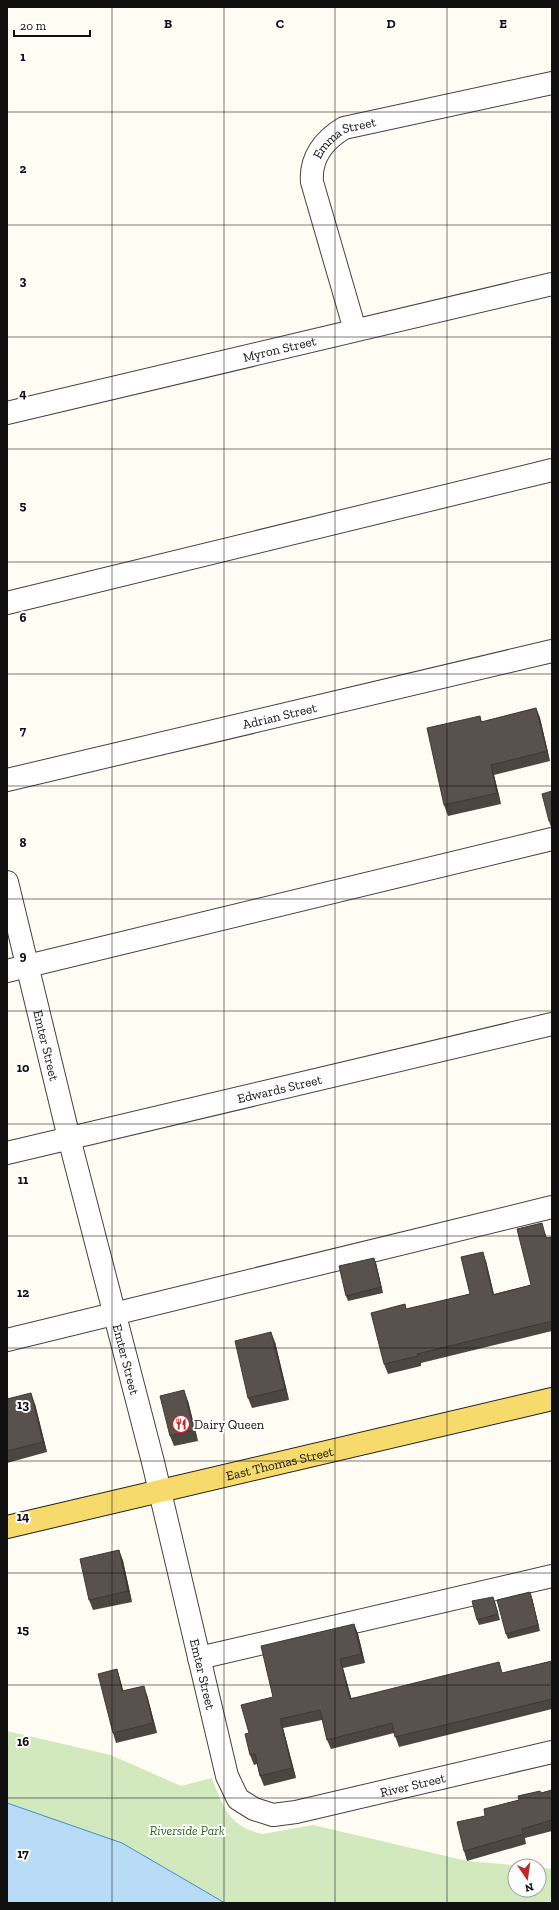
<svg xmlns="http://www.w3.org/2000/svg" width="559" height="1910" viewBox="0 0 559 1910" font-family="'Zilla Slab',serif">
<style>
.green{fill:#d1e9bc}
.water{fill:#b8dcf5;stroke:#408dcb}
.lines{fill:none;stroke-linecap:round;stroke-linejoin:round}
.minor-casing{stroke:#434343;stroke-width:24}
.major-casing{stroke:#212121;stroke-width:24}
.minor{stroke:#fff;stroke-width:22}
.major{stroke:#f6da6c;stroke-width:22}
.wall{fill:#4c4641}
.shaded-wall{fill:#3e3935}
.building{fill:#58514c;stroke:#3e3935}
.grid{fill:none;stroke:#101010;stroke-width:1;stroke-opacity:0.55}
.labels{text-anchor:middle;stroke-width:4;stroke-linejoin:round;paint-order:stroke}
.street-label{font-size:13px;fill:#101010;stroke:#fff}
.poi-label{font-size:13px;fill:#101010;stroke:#fff;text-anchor:start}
.park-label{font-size:13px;font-style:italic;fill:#2c6720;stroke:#fff}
.grid-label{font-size:13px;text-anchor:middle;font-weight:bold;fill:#101010;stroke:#fff;stroke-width:4;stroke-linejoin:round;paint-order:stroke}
</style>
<rect width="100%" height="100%" fill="#fffdf3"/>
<path class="green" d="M 7,1731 L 111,1755 L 181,1786 L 212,1778 C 223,1807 229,1827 263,1834 L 313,1825 L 467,1861 L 524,1866 L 515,1866 L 515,1890 L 539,1890 L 539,1867 L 552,1869 L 552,1903 L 225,1903 L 122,1843 L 7,1803 Z"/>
<path class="water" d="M 7,1803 L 122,1843 L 225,1903 L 7,1903 Z"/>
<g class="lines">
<defs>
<g id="minor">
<path id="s1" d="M 355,330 L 312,182 C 310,158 324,140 344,128 L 552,83"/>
<path id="s2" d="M 7,413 L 552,284"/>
<path d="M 7,603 L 552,470"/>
<path id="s3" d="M 7,780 L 552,651"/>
<path id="s4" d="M 7,882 L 69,1138 L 153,1462 L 227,1776 L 238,1799 L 254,1809 L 273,1815 L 296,1812 L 552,1752"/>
<path d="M 7,971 L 552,839"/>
<path id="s5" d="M 7,1153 L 552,1024"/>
<path d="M 7,1340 L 552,1207"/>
<path d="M 199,1658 L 552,1576"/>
</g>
<g id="major">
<path id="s6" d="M 7,1527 L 552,1399"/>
</g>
</defs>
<use href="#minor" class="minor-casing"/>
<use href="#major" class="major-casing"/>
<use href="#minor" class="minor"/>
<use href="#major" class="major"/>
</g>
<g class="wall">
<path d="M 536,708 L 540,718 L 550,761 L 494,775 L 501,804 L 448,816 L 444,805 L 480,716 L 482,722 Z"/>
<path d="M 552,791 L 552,827 L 551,827 L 549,821 Z"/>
<path d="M 545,1233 L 547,1238 L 552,1237 L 552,1331 L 421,1363 L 421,1366 L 388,1374 L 384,1364 L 407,1309 L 470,1294 L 486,1261 L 494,1294 L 531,1285 Z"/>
<path d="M 376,1263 L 383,1293 L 348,1301 L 346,1296 Z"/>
<path d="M 275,1342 L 289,1400 L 252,1408 L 248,1398 Z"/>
<path d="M 7,1399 L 35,1404 L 47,1452 L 7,1463 Z"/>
<path d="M 188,1401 L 198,1441 L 174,1446 L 170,1436 Z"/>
<path d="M 119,1550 L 123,1561 L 132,1602 L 93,1610 L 89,1600 Z"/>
<path d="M 532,1598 L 540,1631 L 508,1639 L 506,1634 Z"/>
<path d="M 495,1602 L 500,1620 L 479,1625 L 477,1620 Z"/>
<path d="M 354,1624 L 358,1634 L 365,1663 L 343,1668 L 351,1698 L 503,1673 L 552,1661 L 552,1709 L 399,1747 L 394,1733 L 331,1749 L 327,1740 L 322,1720 L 283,1728 L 296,1778 L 264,1786 L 260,1776 L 257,1764 L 254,1765 L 250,1755 L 249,1733 L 273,1697 Z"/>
<path d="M 117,1669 L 120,1679 L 123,1691 L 147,1695 L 157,1733 L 116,1743 L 113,1733 Z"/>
<path d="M 552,1790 L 552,1831 L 525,1838 L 526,1844 L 467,1861 L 464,1851 L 485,1816 L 519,1800 L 541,1793 Z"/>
</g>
<g class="shaded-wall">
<path d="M 536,708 L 540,718 L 550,761 L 547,751 Z"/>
<path d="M 491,765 L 494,775 L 501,804 L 497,793 Z"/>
<path d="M 483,1252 L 486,1261 L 496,1304 L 493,1295 Z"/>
<path d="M 374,1258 L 376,1263 L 383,1293 L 381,1287 Z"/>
<path d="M 271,1332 L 275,1342 L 289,1400 L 285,1389 Z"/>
<path d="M 184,1390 L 188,1401 L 198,1441 L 194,1430 Z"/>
<path d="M 31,1393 L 35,1404 L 47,1452 L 43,1442 Z"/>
<path d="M 119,1550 L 123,1561 L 132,1602 L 128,1591 Z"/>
<path d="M 530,1592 L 532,1598 L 540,1631 L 538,1625 Z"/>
<path d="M 354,1624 L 358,1634 L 365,1663 L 361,1654 Z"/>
<path d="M 340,1659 L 343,1668 L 354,1708 L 350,1699 Z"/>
<path d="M 117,1669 L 120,1679 L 126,1700 L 122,1691 Z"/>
<path d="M 144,1686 L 147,1695 L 157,1733 L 153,1723 Z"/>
<path d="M 280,1719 L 283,1728 L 296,1778 L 292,1768 Z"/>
</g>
<g class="building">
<path d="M 536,708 L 547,751 L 491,765 L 497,793 L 444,805 L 427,728 L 480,716 L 481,722 Z"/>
<path d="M 552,791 L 552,821 L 549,821 L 542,794 Z"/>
<path d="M 542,1223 L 546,1238 L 552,1237 L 552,1321 L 417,1354 L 418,1356 L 384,1364 L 371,1313 L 405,1304 L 406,1309 L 470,1294 L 461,1257 L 483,1252 L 493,1295 L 531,1285 L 517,1229 Z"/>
<path d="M 374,1258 L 381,1287 L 346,1296 L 339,1266 Z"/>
<path d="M 271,1332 L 285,1389 L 248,1398 L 235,1341 Z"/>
<path d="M 184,1390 L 194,1430 L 170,1436 L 160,1396 Z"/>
<path d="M 31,1393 L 43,1442 L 7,1451 L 7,1399 Z"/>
<path d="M 119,1550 L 128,1591 L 89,1600 L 80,1559 Z"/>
<path d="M 530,1592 L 538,1625 L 506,1634 L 497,1600 Z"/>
<path d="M 493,1597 L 498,1614 L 477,1620 L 472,1601 Z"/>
<path d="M 354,1624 L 361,1654 L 340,1659 L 350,1699 L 499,1662 L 502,1673 L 552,1661 L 552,1699 L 395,1737 L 392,1723 L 327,1740 L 320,1710 L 280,1719 L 292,1768 L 260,1776 L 255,1754 L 250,1755 L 245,1734 L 249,1733 L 241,1705 L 273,1697 L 261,1646 Z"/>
<path d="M 117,1669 L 122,1691 L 144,1686 L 153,1723 L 113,1733 L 98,1674 Z"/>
<path d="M 552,1790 L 552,1820 L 522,1829 L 523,1834 L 464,1851 L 457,1822 L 485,1816 L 484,1809 L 519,1800 L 518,1796 L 540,1791 L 541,1793 Z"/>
</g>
<path class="grid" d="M 112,7 L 112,1903M 224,7 L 224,1903M 335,7 L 335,1903M 447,7 L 447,1903M 7,112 L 552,112M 7,225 L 552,225M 7,337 L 552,337M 7,449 L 552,449M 7,562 L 552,562M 7,674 L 552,674M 7,786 L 552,786M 7,899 L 552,899M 7,1011 L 552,1011M 7,1124 L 552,1124M 7,1236 L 552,1236M 7,1348 L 552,1348M 7,1461 L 552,1461M 7,1573 L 552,1573M 7,1685 L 552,1685M 7,1798 L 552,1798"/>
<defs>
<symbol id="restaurant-ring" viewBox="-11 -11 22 22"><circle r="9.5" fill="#fff" stroke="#be2929" stroke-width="1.5"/><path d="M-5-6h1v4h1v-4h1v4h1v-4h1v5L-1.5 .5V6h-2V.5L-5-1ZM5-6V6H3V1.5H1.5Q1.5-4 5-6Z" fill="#be2929"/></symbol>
</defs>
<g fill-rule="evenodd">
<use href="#restaurant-ring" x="171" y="1414" width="20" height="20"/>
</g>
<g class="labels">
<g class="street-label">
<text dy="5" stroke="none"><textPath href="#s1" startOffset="216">Emma Street</textPath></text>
<text dy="5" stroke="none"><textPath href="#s2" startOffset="280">Myron Street</textPath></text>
<text dy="5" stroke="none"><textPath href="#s3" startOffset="280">Adrian Street</textPath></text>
<text dy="5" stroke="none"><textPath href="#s4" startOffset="168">Emter Street</textPath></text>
<text dy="5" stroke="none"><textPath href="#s5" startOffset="280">Edwards Street</textPath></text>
<text dy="5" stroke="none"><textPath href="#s4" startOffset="492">Emter Street</textPath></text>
<text dy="5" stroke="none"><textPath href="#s6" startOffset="280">East Thomas Street</textPath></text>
<text dy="5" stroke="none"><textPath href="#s4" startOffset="816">Emter Street</textPath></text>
<text dy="5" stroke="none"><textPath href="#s4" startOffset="1128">River Street</textPath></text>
</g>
<g class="poi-label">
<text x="194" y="1429">Dairy Queen</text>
</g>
<g class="park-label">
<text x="187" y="1835">Riverside Park</text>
</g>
</g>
<g class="grid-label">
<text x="168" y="28">B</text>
<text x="280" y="28">C</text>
<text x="391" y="28">D</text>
<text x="503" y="28">E</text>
<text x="23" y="61">1</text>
<text x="23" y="173">2</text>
<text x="23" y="285">3</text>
<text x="23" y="398">4</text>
<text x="23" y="510">5</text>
<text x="23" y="622">6</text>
<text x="23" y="735">7</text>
<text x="23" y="847">8</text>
<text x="23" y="960">9</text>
<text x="23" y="1072">10</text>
<text x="23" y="1184">11</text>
<text x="23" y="1297">12</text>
<text x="23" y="1409">13</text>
<text x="23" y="1521">14</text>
<text x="23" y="1634">15</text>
<text x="23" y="1746">16</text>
<text x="23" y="1858">17</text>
</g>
<rect width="559" height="1910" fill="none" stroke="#101010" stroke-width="16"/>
<g transform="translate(527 1878) rotate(167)"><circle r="19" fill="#ffffff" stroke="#9f9f9f"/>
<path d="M0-3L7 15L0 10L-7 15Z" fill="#be2929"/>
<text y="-6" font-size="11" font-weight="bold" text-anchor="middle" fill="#101010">N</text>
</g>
<path d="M14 30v6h76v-6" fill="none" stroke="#101010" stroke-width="2"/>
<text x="20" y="30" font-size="12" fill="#101010" stroke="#ffffff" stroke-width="3" paint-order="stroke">20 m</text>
</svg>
